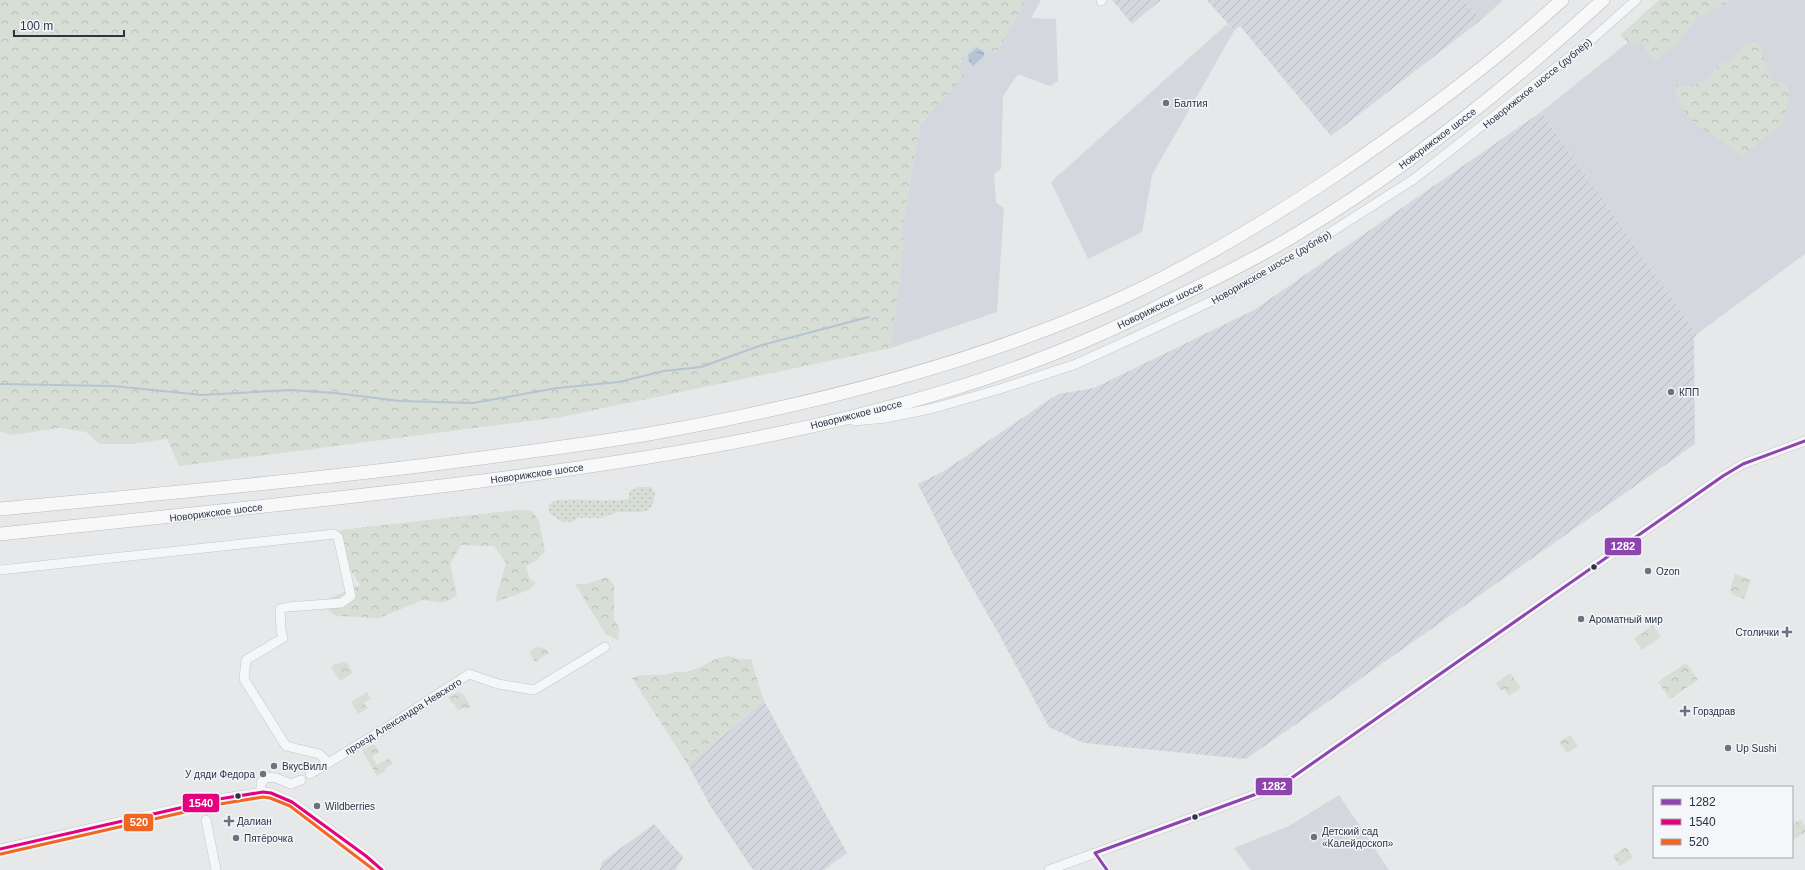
<svg xmlns="http://www.w3.org/2000/svg" width="1805" height="870" viewBox="0 0 1805 870" font-family="Helvetica,sans-serif">
<style>
.built{fill:#d4d7dd}
.industrial{fill:url(#industrial-furrows)}
.grass{fill:url(#grass-dots)}
.forest{fill:url(#forest-crowns)}
.water{fill:url(#water-ripples)}
.lines{fill:none;stroke-linecap:round;stroke-linejoin:round}
.stream{stroke:#b4c4d5;stroke-width:2}
.minor-casing{stroke:#c4c6c8;stroke-width:10}
.highway-casing{stroke:#b8bbbf;stroke-width:14}
.minor{stroke:#f5f6f7;stroke-width:9}
.highway{stroke:#f8f8f8;stroke-width:13}
.bus-1-casing{stroke:#f4f6f9;stroke-width:6}
.bus-2-casing{stroke:#f4f6f9;stroke-width:6}
.bus-3-casing{stroke:#f4f6f9;stroke-width:6}
.bus-1{stroke:#8e44ad;stroke-width:3}
.bus-2{stroke:#e5007d;stroke-width:3}
.bus-3{stroke:#f26522;stroke-width:3}
.poi-dot{fill:#6c737f;stroke:#f4f6f9;stroke-width:1.5}
.bus-dot{fill:#2b3445;stroke:#f4f6f9;stroke-width:1.5}
.labels{text-anchor:middle;stroke-width:3;stroke-linejoin:round;paint-order:stroke}
.street-label{font-size:10px;fill:#2b3445;stroke:#f4f6f9}
.poi-label{font-size:10px;fill:#2b3445;stroke:#f4f6f9;text-anchor:start}
.line-badge{stroke:#f4f6f9;stroke-width:1.5}
.badge-label{font-size:11px;text-anchor:middle;font-weight:bold;fill:#fff}
</style>
<defs>
<pattern id="industrial-furrows" width="10" height="10" patternUnits="userSpaceOnUse"><rect width="10" height="10" fill="#d4d7dd"/><path d="M-1 1l2-2M0 10L10 0M9 11l2-2" fill="none" stroke="#b6b9bf"/></pattern>
<pattern id="grass-dots" width="8" height="8" patternUnits="userSpaceOnUse"><rect width="8" height="8" fill="#d6ded6"/><path d="M2 2h.1M6 6h.1" fill="none" stroke="#b8bfb9" stroke-width="1.8" stroke-linecap="round"/></pattern>
<pattern id="forest-crowns" width="20" height="18" patternUnits="userSpaceOnUse"><rect width="20" height="18" fill="#d6ded6"/><path d="M2 6a3 3 0 1 1 6 0M12 15a3 3 0 1 1 6 0" fill="none" stroke="#b8bfb9"/></pattern>
<pattern id="water-ripples" width="26" height="14" patternUnits="userSpaceOnUse"><rect width="26" height="14" fill="#b4c4d5"/><path d="M2 4q2-2 4 0t4 0M15 11q2-2 4 0t4 0" fill="none" stroke="#93a0af"/></pattern>
</defs>
<rect width="100%" height="100%" fill="#e6e8ea"/>
<g class="built">
<path d="M 1026,0 L 1041,0 L 1031,18 L 1056,19 L 1058,81 L 1050,86 L 1018,74 L 1003,96 L 1001,169 L 994,174 L 996,203 L 1004,208 L 997,312 L 891,348 L 904,243 L 901,233 L 920,125 L 963,76 L 958,68 L 966,53 L 973,46 L 979,46 L 986,51 L 996,53 Z"/>
<path d="M 1464,0 L 1503,0 L 1481,20 Z"/>
<path d="M 1681,0 L 1805,0 L 1805,254 L 1697,334 L 1541,112 Z"/>
<path d="M 1227,24 L 1234,31 L 1152,175 L 1142,232 L 1088,259 L 1051,182 Z"/>
<path d="M 1339,795 L 1389,870 L 1251,870 L 1234,848 L 1289,826 Z"/>
</g>
<g class="industrial">
<path d="M 1112,0 L 1161,0 L 1132,24 Z"/>
<path d="M 1207,0 L 1464,0 L 1481,20 L 1331,136 L 1240,26 L 1234,31 Z"/>
<path d="M 1541,112 L 1697,334 L 1694,338 L 1695,444 L 1246,759 L 1084,743 L 1049,727 L 1000,636 L 953,554 L 918,484 L 944,471 L 1058,394 L 1094,388 L 1254,310 Z"/>
<path d="M 764,701 L 847,853 L 824,870 L 753,870 L 711,807 L 688,765 Z"/>
<path d="M 654,824 L 683,857 L 676,870 L 600,870 L 602,862 Z"/>
</g>
<path class="grass" d="M 637,487 L 651,487 L 655,493 L 653,504 L 648,510 L 641,512 L 617,512 L 601,518 L 578,518 L 571,522 L 563,522 L 550,514 L 548,506 L 553,501 C 578,497 603,503 628,499 L 630,491 Z"/>
<g class="forest">
<path d="M 0,0 L 1026,0 L 996,53 L 986,51 L 979,46 L 973,46 L 966,53 L 958,68 L 964,76 L 920,125 L 901,233 L 904,243 L 891,348 L 561,417 L 179,466 L 167,439 L 132,444 L 99,444 L 86,432 L 60,428 L 12,435 L 0,431 Z"/>
<path d="M 1659,0 L 1732,0 L 1697,18 L 1676,45 L 1653,62 L 1642,44 L 1629,43 L 1620,35 Z"/>
<path d="M 1757,41 C 1764,56 1766,70 1776,84 L 1785,83 L 1790,93 L 1783,123 L 1742,156 L 1722,141 L 1700,128 L 1691,119 L 1676,99 L 1677,85 C 1698,90 1710,78 1721,61 L 1732,61 C 1738,49 1743,43 1757,41 Z"/>
<path d="M 517,510 L 532,511 L 539,521 L 545,551 L 536,561 L 526,566 L 530,579 L 536,583 L 529,590 L 495,602 L 506,563 L 494,546 L 461,545 L 450,564 L 457,596 L 442,603 L 423,600 L 379,618 L 336,616 L 319,603 L 360,585 L 347,565 L 340,530 Z"/>
<path d="M 1735,574 L 1751,580 L 1744,599 L 1733,595 L 1730,590 Z"/>
<path d="M 607,577 L 614,585 L 614,619 L 619,628 L 618,640 L 605,633 L 575,584 L 586,584 Z"/>
<path d="M 1653,625 L 1661,637 L 1642,650 L 1634,638 Z"/>
<path d="M 536,647 L 544,648 L 549,653 L 535,662 L 529,652 Z"/>
<path d="M 729,656 L 740,659 L 751,659 L 764,701 L 688,765 L 632,678 L 642,675 L 665,675 L 675,672 L 687,672 L 698,668 L 718,658 Z"/>
<path d="M 344,662 L 348,664 L 353,673 L 340,681 L 331,667 L 335,664 Z"/>
<path d="M 1686,663 L 1698,680 L 1670,699 L 1658,682 Z"/>
<path d="M 1510,673 L 1521,688 L 1509,696 L 1504,689 L 1501,691 L 1496,683 Z"/>
<path d="M 367,692 L 371,699 L 364,703 L 368,708 L 358,714 L 351,702 Z"/>
<path d="M 457,692 L 462,693 L 471,707 L 466,709 L 464,707 L 458,711 L 454,703 L 452,704 L 448,697 Z"/>
<path d="M 1570,735 L 1578,746 L 1567,753 L 1559,742 Z"/>
<path d="M 374,744 L 379,752 L 372,757 L 377,765 L 390,758 L 393,764 L 384,769 L 386,771 L 377,776 L 362,750 Z"/>
<path d="M 1801,819 L 1805,826 L 1805,832 L 1792,841 L 1792,825 Z"/>
<path d="M 1626,847 L 1633,857 L 1620,866 L 1613,856 Z"/>
</g>
<path class="water" d="M 977,48 L 984,52 L 984,56 L 973,66 L 969,62 L 968,55 Z"/>
<g class="lines">
<path class="stream" d="M 0,384 L 113,386 L 202,395 L 290,390 L 335,393 L 400,401 L 473,403 L 557,388 L 619,382 L 664,371 L 701,367 L 762,345 L 869,317"/>
<defs>
<g id="minor">
<path d="M 1101,1 L 1102,0"/>
<path d="M 854,421 L 886,418 L 934,408 L 1000,389 L 1076,364 L 1133,338 L 1231,292 L 1325,236 L 1414,179 L 1591,40 L 1636,0"/>
<path d="M 0,570 L 334,534 L 338,537 L 351,596 L 341,603 L 287,607 L 280,609 L 281,630 L 283,638 L 246,660 L 244,679 L 286,746 L 319,754 L 328,762"/>
<path d="M 310,774 L 389,726 L 469,674 L 498,684 L 534,690 L 605,647"/>
<path d="M 261,792 L 261,783 L 266,777 L 276,778 L 291,784 L 301,780"/>
<path d="M 206,820 L 216,870"/>
<path d="M 0,849 L 219,799 L 263,792 L 271,793 L 292,802 L 366,856 L 382,870"/>
<path d="M 1049,870 L 1262,792 L 1290,779 L 1723,476 L 1743,464 L 1805,441"/>
</g>
<g id="highway">
<path d="M 0,509 C 168,493 336,478 504,455 C 554,448 604,442 654,433 C 801,407 947,371 1085,314 C 1170,279 1251,231 1328,180 C 1410,125 1489,66 1562,0"/>
<path d="M 0,534 C 156,518 311,502 466,483 C 670,457 885,424 1075,345 C 1110,331 1144,314 1177,297 C 1219,277 1261,256 1300,232 C 1409,167 1510,85 1603,0"/>
</g>
</defs>
<use href="#minor" class="minor-casing"/>
<use href="#highway" class="highway-casing"/>
<use href="#minor" class="minor"/>
<use href="#highway" class="highway"/>
<defs>
<path id="bus-1" d="M 1107,870 L 1095,853 L 1262,792 L 1290,779 L 1723,476 L 1743,464 L 1805,441"/>
<path id="bus-2" d="M 0,849 L 219,799 L 263,792 L 271,793 L 292,802 L 366,856 L 382,870"/>
<path id="bus-3" d="M 1,854 L 220,804 L 263,797 L 270,798 L 290,806 L 374,870"/>
</defs>
<use href="#bus-1" class="bus-1-casing"/>
<use href="#bus-2" class="bus-2-casing"/>
<use href="#bus-3" class="bus-3-casing"/>
<use href="#bus-1" class="bus-1"/>
<use href="#bus-2" class="bus-2"/>
<use href="#bus-3" class="bus-3"/>
</g>
<g class="poi-dot">
<circle cx="1166" cy="103" r="4"/>
<circle cx="1671" cy="392" r="4"/>
<circle cx="1648" cy="571" r="4"/>
<circle cx="1581" cy="619" r="4"/>
<path d="M1785 626h4v4h4v4h-4v4h-4v-4h-4v-4h4z"/>
<path d="M1683 705h4v4h4v4h-4v4h-4v-4h-4v-4h4z"/>
<circle cx="1728" cy="748" r="4"/>
<circle cx="274" cy="766" r="4"/>
<circle cx="263" cy="774" r="4"/>
<circle cx="317" cy="806" r="4"/>
<path d="M227 815h4v4h4v4h-4v4h-4v-4h-4v-4h4z"/>
<circle cx="1314" cy="837" r="4"/>
<circle cx="236" cy="838" r="4"/>
</g>
<g class="bus-dot">
<circle cx="1594" cy="567" r="3.5"/>
<circle cx="238" cy="796" r="3.5"/>
<circle cx="1195" cy="817" r="3.5"/>
</g>
<g class="labels">
<g class="street-label">
<text transform="translate(1537 83) rotate(-39)" y="4">Новорижское шоссе (дублёр)</text>
<text transform="translate(1437 138) rotate(-37)" y="4">Новорижское шоссе</text>
<text transform="translate(1271 267) rotate(-30)" y="4">Новорижское шоссе (дублёр)</text>
<text transform="translate(1160 305) rotate(-26)" y="4">Новорижское шоссе</text>
<text transform="translate(856 414) rotate(-14)" y="4">Новорижское шоссе</text>
<text transform="translate(537 473) rotate(-8)" y="4">Новорижское шоссе</text>
<text transform="translate(216 512) rotate(-7)" y="4">Новорижское шоссе</text>
<text transform="translate(403 716) rotate(-32)" y="4">проезд Александра Невского</text>
</g>
<g class="poi-label">
<text x="1174" y="107">Балтия</text>
<text x="1679" y="396">КПП</text>
<text x="1656" y="575">Ozon</text>
<text x="1589" y="623">Ароматный мир</text>
<text x="1779" y="636" text-anchor="end">Столички</text>
<text x="1693" y="715">Горздрав</text>
<text x="1736" y="752">Up Sushi</text>
<text x="282" y="770">ВкусВилл</text>
<text x="255" y="778" text-anchor="end">У дяди Федора</text>
<text x="325" y="810">Wildberries</text>
<text x="237" y="825">Далиан</text>
<text x="1322" y="835">Детский сад<tspan x="1322" dy="12">«Калейдоскоп»</tspan></text>
<text x="244" y="842">Пятёрочка</text>
</g>
</g>
<g class="line-badge">
<rect x="1604" y="537" width="38" height="19" rx="4" fill="#8e44ad"/>
<rect x="1255" y="777" width="38" height="19" rx="4" fill="#8e44ad"/>
<rect x="182" y="793" width="38" height="20" rx="4" fill="#e5007d"/>
<rect x="123" y="813" width="31" height="19" rx="4" fill="#f26522"/>
</g>
<g class="badge-label">
<text x="1623" y="550">1282</text>
<text x="1274" y="790">1282</text>
<text x="201" y="807">1540</text>
<text x="139" y="826">520</text>
</g>
<rect x="1653" y="786" width="140" height="72" fill="#f4f6f9" stroke="#a4a8b1"/>
<rect x="1661" y="799" width="20" height="6" fill="#8e44ad" stroke="#a4a8b1"/>
<text x="1689" y="806" font-size="12" fill="#2b3445">1282</text>
<rect x="1661" y="819" width="20" height="6" fill="#e5007d" stroke="#a4a8b1"/>
<text x="1689" y="826" font-size="12" fill="#2b3445">1540</text>
<rect x="1661" y="839" width="20" height="6" fill="#f26522" stroke="#a4a8b1"/>
<text x="1689" y="846" font-size="12" fill="#2b3445">520</text>
<path d="M14 30v6h110v-6" fill="none" stroke="#2b3445" stroke-width="2"/>
<text x="20" y="30" font-size="12" fill="#2b3445" stroke="#f4f6f9" stroke-width="3" paint-order="stroke">100 m</text>
</svg>
